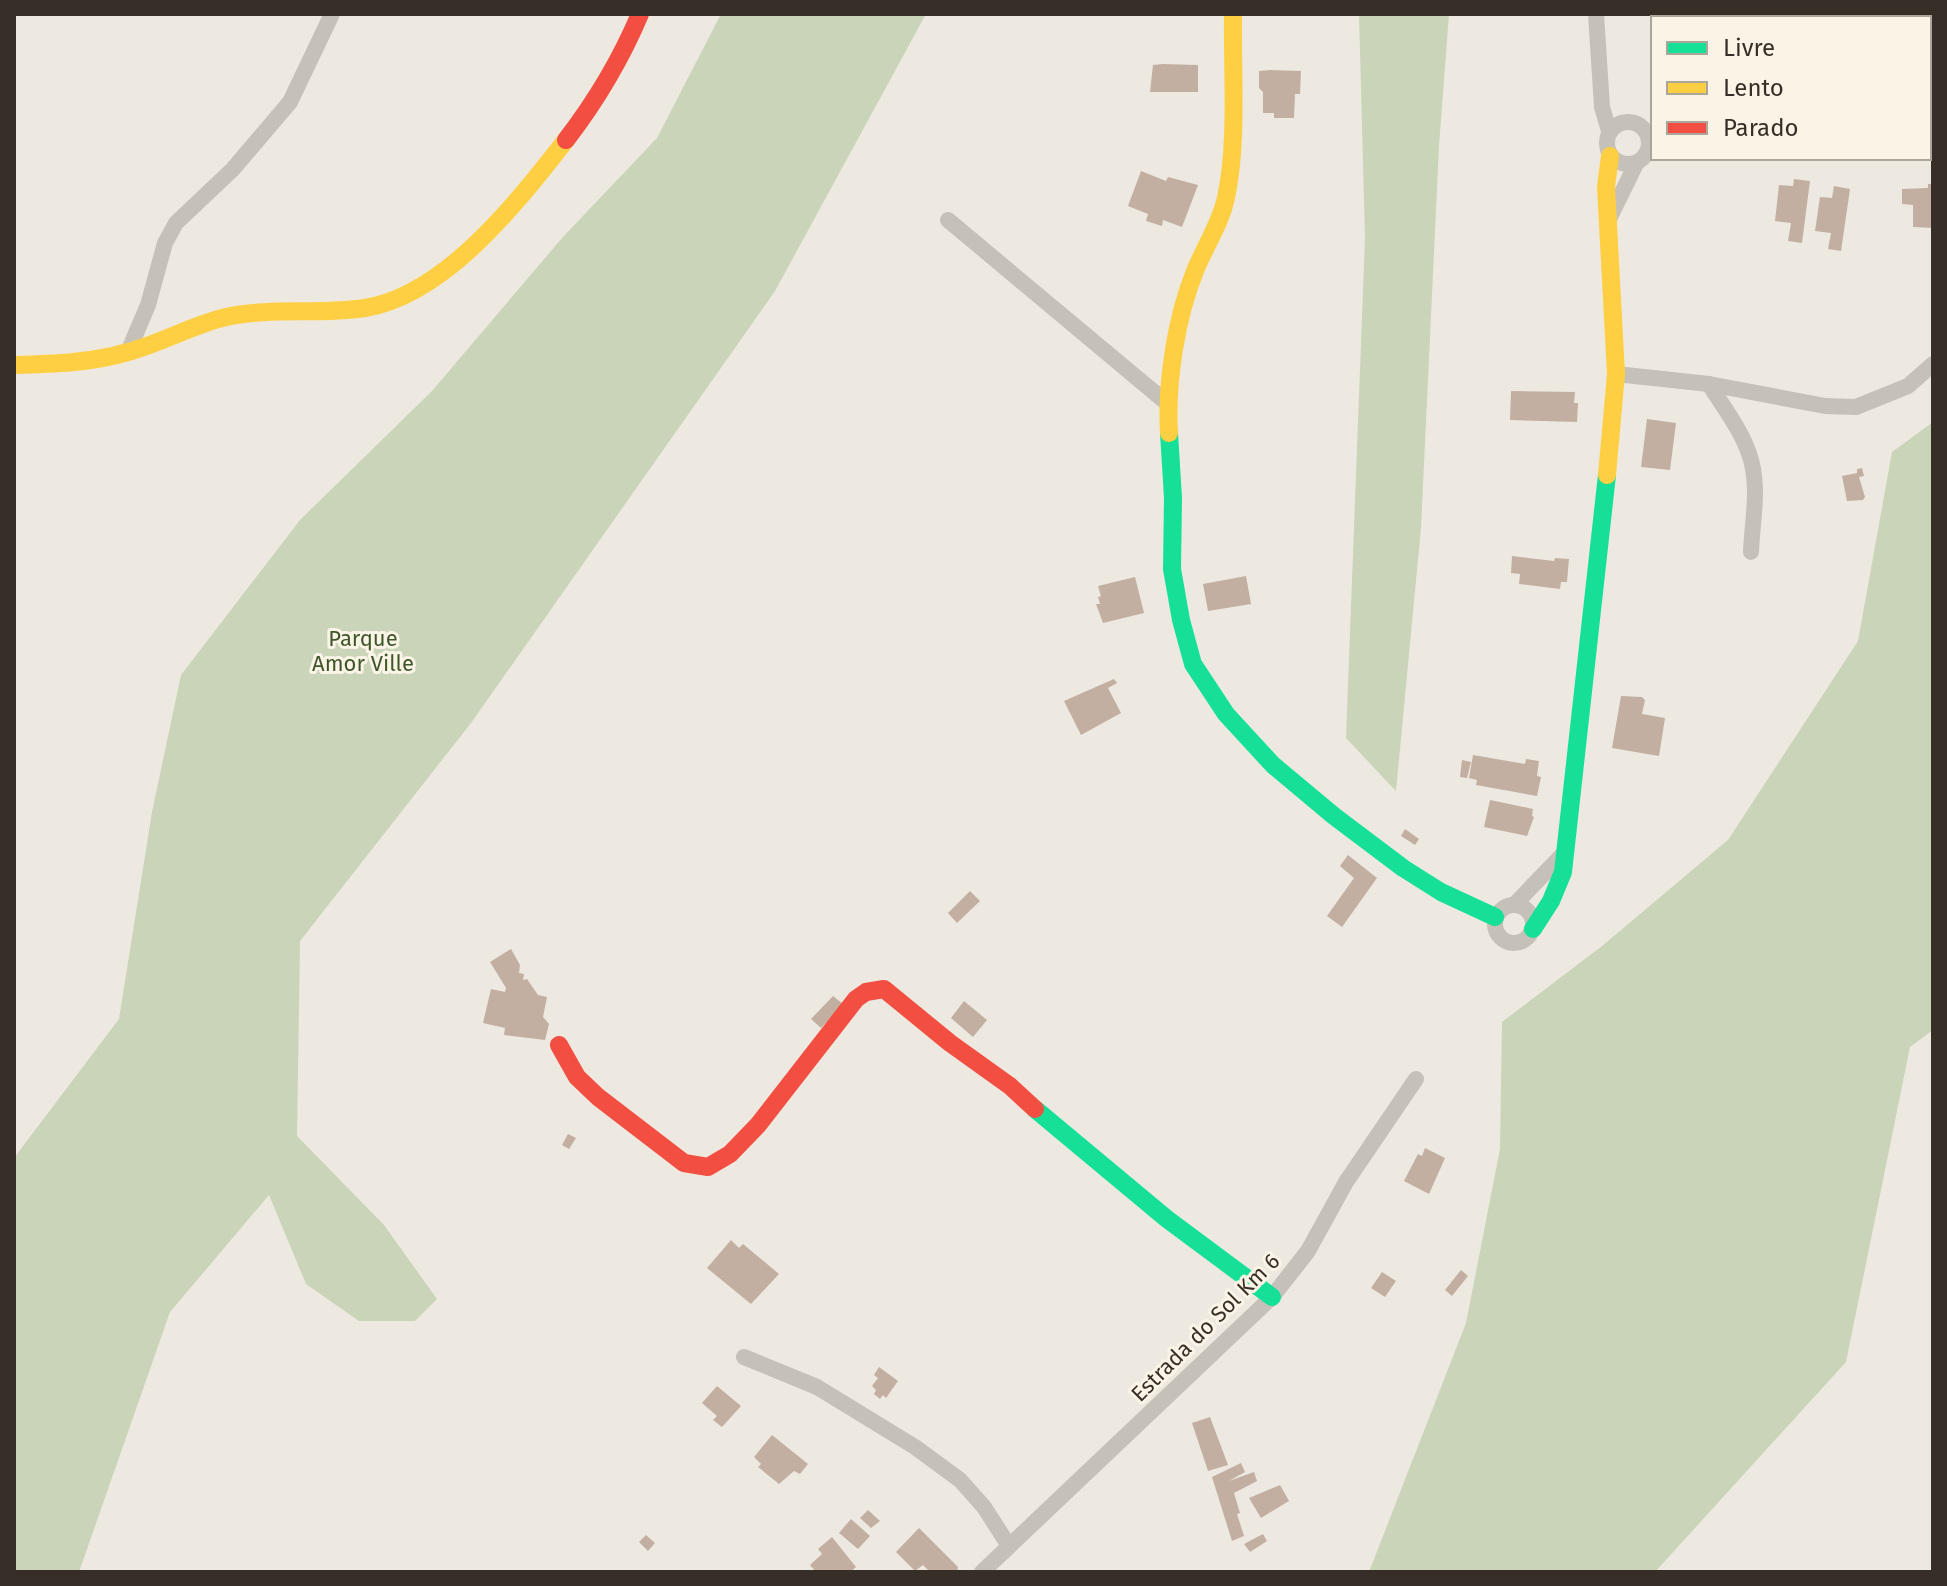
<svg xmlns="http://www.w3.org/2000/svg" width="1947" height="1586" viewBox="0 0 1947 1586" font-family="'Fira Sans',sans-serif">
<style>
.green{fill:#cad4b9}
.building{fill:#c2afa1}
.lines{fill:none;stroke-linecap:round;stroke-linejoin:round}
.street{stroke:#c6c1b8;stroke-width:16}
.fast{stroke:#16e098;stroke-width:18}
.slow{stroke:#ffcf43;stroke-width:18}
.jam{stroke:#f24e42;stroke-width:18}
.labels{text-anchor:middle;stroke-width:6;stroke-linejoin:round;paint-order:stroke}
.park-label{font-size:22px;fill:#3f562a;stroke:#faf4e7}
.street-label{font-size:22px;fill:#372e27;stroke:#faf4e7}
</style>
<rect width="100%" height="100%" fill="#ede9e0"/>
<g class="green">
<path d="M 721,14 L 926,14 L 775,291 L 471,723 L 300,941 L 297,1136 L 384,1225 L 437,1299 L 415,1321 L 359,1321 L 306,1284 L 269,1195 L 170,1312 L 79,1572 L 14,1572 L 14,1158 L 119,1019 L 152,812 L 181,675 L 300,520 L 432,391 L 562,238 L 657,138 Z"/>
<path d="M 1359,14 L 1449,14 L 1439,146 L 1421,528 L 1396,791 L 1346,738 L 1365,238 Z"/>
<path d="M 1933,422 L 1933,1030 L 1910,1047 L 1846,1362 L 1655,1572 L 1369,1572 L 1466,1323 L 1500,1149 L 1502,1022 L 1602,946 L 1728,840 L 1858,641 L 1892,452 Z"/>
</g>
<g class="building">
<path d="M 1929,45 L 1933,45 L 1932,85 L 1929,84 Z"/>
<path d="M 1163,64 L 1198,65 L 1198,92 L 1150,92 L 1153,65 Z"/>
<path d="M 1270,70 L 1301,71 L 1300,94 L 1295,94 L 1294,118 L 1274,118 L 1274,113 L 1263,113 L 1263,92 L 1259,88 L 1259,71 Z"/>
<path d="M 1141,171 L 1166,181 L 1168,177 L 1198,185 L 1182,227 L 1163,220 L 1162,226 L 1146,221 L 1148,214 L 1128,206 Z"/>
<path d="M 1794,179 L 1810,181 L 1802,243 L 1788,241 L 1791,223 L 1775,221 L 1779,185 L 1793,186 Z"/>
<path d="M 1928,184 L 1933,184 L 1933,228 L 1913,227 L 1913,205 L 1902,204 L 1902,189 L 1928,188 Z"/>
<path d="M 1834,186 L 1850,189 L 1841,251 L 1828,249 L 1831,233 L 1815,231 L 1820,197 L 1832,198 Z"/>
<path d="M 1511,391 L 1575,392 L 1574,403 L 1578,403 L 1577,422 L 1510,420 Z"/>
<path d="M 1647,419 L 1676,423 L 1670,470 L 1641,467 Z"/>
<path d="M 1862,468 L 1864,476 L 1859,477 L 1865,497 L 1863,500 L 1847,501 L 1842,476 L 1857,473 L 1857,469 Z"/>
<path d="M 1512,556 L 1554,561 L 1555,558 L 1569,559 L 1567,582 L 1561,582 L 1560,589 L 1519,584 L 1520,574 L 1511,573 Z"/>
<path d="M 1246,576 L 1251,604 L 1208,611 L 1203,584 Z"/>
<path d="M 1135,577 L 1144,613 L 1103,623 L 1096,604 L 1100,604 L 1098,597 L 1101,596 L 1098,586 Z"/>
<path d="M 1114,679 L 1117,683 L 1108,688 L 1121,713 L 1081,735 L 1064,701 Z"/>
<path d="M 1621,696 L 1642,697 L 1645,700 L 1642,714 L 1665,718 L 1659,756 L 1612,748 Z"/>
<path d="M 1473,755 L 1525,764 L 1526,759 L 1539,761 L 1537,776 L 1541,777 L 1537,796 L 1476,785 L 1477,780 L 1469,778 Z"/>
<path d="M 1462,760 L 1471,762 L 1467,778 L 1460,777 Z"/>
<path d="M 1490,800 L 1533,809 L 1532,816 L 1534,817 L 1527,836 L 1484,827 Z"/>
<path d="M 1405,829 L 1419,839 L 1415,845 L 1401,836 Z"/>
<path d="M 1348,855 L 1377,878 L 1342,927 L 1327,916 L 1354,878 L 1340,866 Z"/>
<path d="M 970,891 L 980,901 L 957,923 L 948,913 Z"/>
<path d="M 511,949 L 520,965 L 519,973 L 524,974 L 523,980 L 527,979 L 538,995 L 547,997 L 543,1017 L 549,1024 L 545,1040 L 504,1035 L 505,1028 L 483,1023 L 491,989 L 505,992 L 506,988 L 490,962 Z"/>
<path d="M 833,996 L 843,1004 L 821,1028 L 811,1019 Z"/>
<path d="M 964,1001 L 987,1020 L 973,1037 L 951,1018 Z"/>
<path d="M 568,1134 L 576,1138 L 569,1149 L 562,1145 Z"/>
<path d="M 1425,1148 L 1445,1158 L 1429,1194 L 1404,1181 L 1418,1154 L 1422,1156 Z"/>
<path d="M 731,1240 L 739,1248 L 743,1244 L 779,1274 L 751,1304 L 707,1268 Z"/>
<path d="M 1461,1270 L 1468,1276 L 1452,1296 L 1445,1290 Z"/>
<path d="M 1382,1272 L 1396,1281 L 1385,1297 L 1371,1288 Z"/>
<path d="M 879,1367 L 898,1381 L 886,1398 L 883,1395 L 880,1399 L 874,1394 L 876,1390 L 872,1386 L 878,1378 L 874,1375 Z"/>
<path d="M 717,1386 L 741,1406 L 722,1427 L 713,1420 L 717,1416 L 702,1403 Z"/>
<path d="M 1210,1417 L 1228,1465 L 1208,1471 L 1192,1423 Z"/>
<path d="M 772,1435 L 808,1464 L 800,1474 L 794,1471 L 779,1484 L 758,1467 L 761,1464 L 754,1457 Z"/>
<path d="M 1241,1463 L 1245,1472 L 1229,1481 L 1254,1472 L 1257,1481 L 1234,1493 L 1240,1513 L 1237,1514 L 1244,1536 L 1232,1541 L 1212,1477 Z"/>
<path d="M 1280,1485 L 1289,1501 L 1261,1518 L 1249,1498 Z"/>
<path d="M 868,1510 L 880,1521 L 871,1528 L 860,1518 Z"/>
<path d="M 851,1519 L 870,1536 L 858,1549 L 839,1533 Z"/>
<path d="M 919,1528 L 958,1567 L 957,1572 L 930,1572 L 923,1565 L 915,1571 L 896,1552 Z"/>
<path d="M 1263,1534 L 1267,1541 L 1250,1552 L 1244,1544 Z"/>
<path d="M 646,1535 L 655,1543 L 648,1551 L 639,1542 Z"/>
<path d="M 832,1537 L 856,1567 L 850,1572 L 816,1572 L 810,1565 L 822,1554 L 818,1549 Z"/>
</g>
<g class="lines">
<g class="street">
<path d="M 1596,14 L 1602,107 L 1609,131"/>
<circle cx="1628" cy="143" r="21"/>
<path d="M 1929,146 L 1933,143"/>
<path d="M 948,220 L 1167,403"/>
<path d="M 1608,221 L 1637,162"/>
<path d="M 128,352 L 148,305 L 165,243 L 176,223 L 233,169 L 290,102 L 332,14"/>
<path d="M 1616,374 L 1709,384 L 1825,406 L 1856,407 L 1908,386 L 1933,364"/>
<path d="M 1709,384 C 1725,410 1748,438 1753,469 C 1758,496 1752,525 1751,552"/>
<path d="M 1515,904 L 1566,851"/>
<circle cx="1514" cy="924" r="19"/>
<path d="M 744,1357 L 817,1387 L 915,1447 L 960,1480 L 984,1507 L 1009,1546"/>
<path d="M 982,1572 L 1272,1297 L 1308,1251 L 1346,1182 L 1416,1079"/>
</g>
<g class="fast">
<path d="M 1169,433 L 1173,498 L 1172,569 L 1181,620 L 1193,664 L 1226,714 L 1273,765 L 1334,816 L 1403,868 L 1441,892 L 1495,917"/>
<path d="M 1533,929 L 1551,901 L 1563,872 L 1607,475"/>
<path d="M 1035,1109 L 1167,1219 L 1272,1297"/>
</g>
<g class="slow">
<path d="M 14,365 C 52,364 91,363 128,352 C 162,343 192,325 226,317 C 271,307 319,315 365,308 C 446,295 518,201 566,140"/>
<path d="M 1169,433 C 1166,383 1176,318 1195,271 C 1205,246 1220,225 1226,198 C 1238,142 1232,72 1233,14"/>
<path d="M 1607,475 L 1616,374 L 1606,187 L 1610,156"/>
</g>
<g class="jam">
<path d="M 566,140 C 596,101 621,59 640,14"/>
<path d="M 559,1045 L 577,1077 L 598,1097 L 684,1163 L 708,1167 L 730,1154 L 758,1125 L 856,999 L 866,992 L 884,989 L 950,1043 L 1010,1086 L 1035,1109"/>
</g>
</g>
<g class="labels">
<g class="park-label">
<text x="363" y="646">Parque<tspan x="363" dy="25">Amor Ville</tspan></text>
</g>
<g class="street-label">
<text transform="translate(1205 1327) rotate(-45)" y="8">Estrada do Sol Km 6</text>
</g>
</g>
<rect width="1947" height="1586" fill="none" stroke="#372e27" stroke-width="32"/>
<rect x="1651" y="16" width="280" height="144" fill="#faf4e7" stroke="#aca59a" stroke-width="2"/>
<rect x="1667" y="42" width="40" height="12" fill="#16e098" stroke="#aca59a" stroke-width="2"/>
<text x="1723" y="56" font-size="24" fill="#372e27">Livre</text>
<rect x="1667" y="82" width="40" height="12" fill="#ffcf43" stroke="#aca59a" stroke-width="2"/>
<text x="1723" y="96" font-size="24" fill="#372e27">Lento</text>
<rect x="1667" y="122" width="40" height="12" fill="#f24e42" stroke="#aca59a" stroke-width="2"/>
<text x="1723" y="136" font-size="24" fill="#372e27">Parado</text>
</svg>
